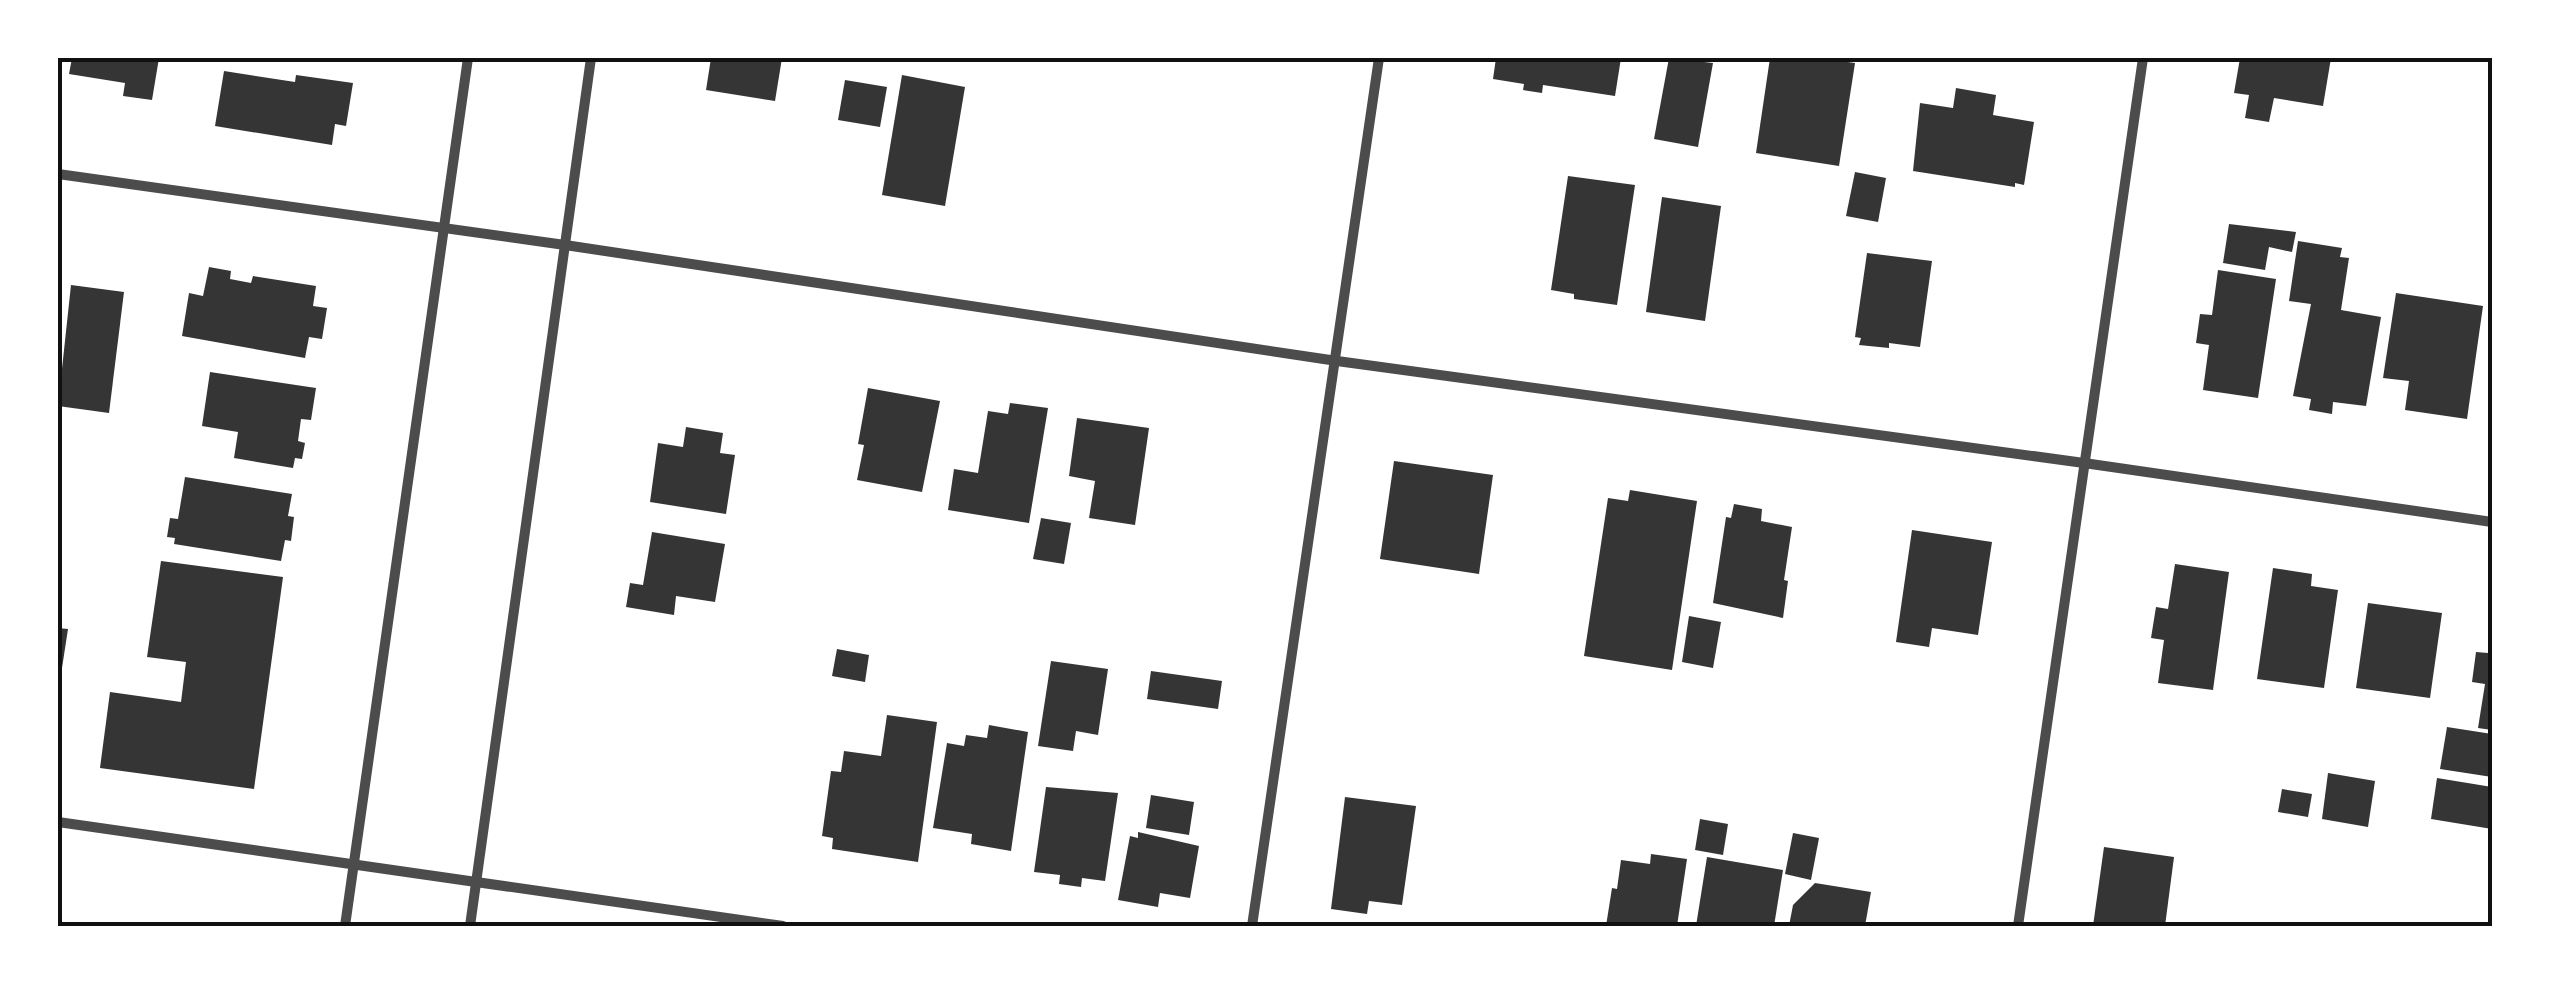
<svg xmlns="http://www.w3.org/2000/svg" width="2550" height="984" viewBox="0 0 2550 984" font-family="Inter,sans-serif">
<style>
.building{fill:#353535}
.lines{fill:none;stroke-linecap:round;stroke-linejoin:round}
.minor{stroke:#4c4c4c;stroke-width:10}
.neatline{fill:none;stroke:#111;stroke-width:4}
</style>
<rect width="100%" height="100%" fill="#fff"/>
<g class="building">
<path d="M 72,58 L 159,58 L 152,100 L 123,96 L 125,83 L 69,74 Z"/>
<path d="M 711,58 L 782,58 L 775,101 L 706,90 Z"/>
<path d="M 1496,58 L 1621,58 L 1615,96 L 1543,85 L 1542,93 L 1523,90 L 1524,84 L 1493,79 Z"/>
<path d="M 1669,58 L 1713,63 L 1698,147 L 1654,139 Z"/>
<path d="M 1770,58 L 1819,58 L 1855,63 L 1839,166 L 1756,153 Z"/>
<path d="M 2240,58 L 2331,58 L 2323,106 L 2274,98 L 2269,122 L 2245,118 L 2249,95 L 2234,93 Z"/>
<path d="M 224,71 L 295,82 L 296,75 L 353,83 L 346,126 L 335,124 L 332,145 L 215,126 Z"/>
<path d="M 902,75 L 965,87 L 945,206 L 882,195 Z"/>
<path d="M 845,80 L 887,87 L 880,127 L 838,120 Z"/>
<path d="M 1956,88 L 1996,95 L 1993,115 L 2034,122 L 2024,185 L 2015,183 L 2015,187 L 1913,171 L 1920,103 L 1953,108 Z"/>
<path d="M 1855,172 L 1886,178 L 1878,222 L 1846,216 Z"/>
<path d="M 1568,176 L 1635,185 L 1617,305 L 1574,299 L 1574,294 L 1551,290 Z"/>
<path d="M 1662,197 L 1721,206 L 1705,321 L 1646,312 Z"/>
<path d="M 2229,224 L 2296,232 L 2292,252 L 2269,247 L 2265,270 L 2223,263 Z"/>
<path d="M 2298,241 L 2342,248 L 2340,257 L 2349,258 L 2341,310 L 2381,317 L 2366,406 L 2333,402 L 2332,414 L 2309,410 L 2311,399 L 2293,396 L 2311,304 L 2289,301 Z"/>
<path d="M 1867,253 L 1932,261 L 1920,347 L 1889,343 L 1889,348 L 1859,345 L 1861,338 L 1855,337 Z"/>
<path d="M 209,267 L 231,271 L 230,279 L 251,283 L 253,276 L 316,286 L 313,306 L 327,308 L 322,339 L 309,337 L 305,358 L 182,336 L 189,293 L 203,296 Z"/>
<path d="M 2218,270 L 2276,279 L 2258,398 L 2203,390 L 2209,345 L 2196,343 L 2200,314 L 2212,315 Z"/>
<path d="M 71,285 L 124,292 L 109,413 L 58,406 Z"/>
<path d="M 2396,293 L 2483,306 L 2467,419 L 2405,410 L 2409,381 L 2383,378 Z"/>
<path d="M 210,372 L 316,388 L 311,420 L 301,419 L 298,441 L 305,443 L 302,459 L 295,458 L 293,468 L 234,458 L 238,432 L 202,426 Z"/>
<path d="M 868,388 L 940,401 L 922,492 L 857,480 L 864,445 L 858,444 Z"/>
<path d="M 1010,403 L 1048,408 L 1029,523 L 948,510 L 954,469 L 978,473 L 988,411 L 1008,414 Z"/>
<path d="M 1077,418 L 1149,428 L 1135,525 L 1089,518 L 1095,481 L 1069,476 Z"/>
<path d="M 686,427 L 723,433 L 720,453 L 735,455 L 726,514 L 650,502 L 658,443 L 683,447 Z"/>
<path d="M 1394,461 L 1493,475 L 1479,574 L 1380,559 Z"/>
<path d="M 185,477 L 292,494 L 288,516 L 294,517 L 291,541 L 285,540 L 281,561 L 174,544 L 175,538 L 167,537 L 170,518 L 178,519 Z"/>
<path d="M 1630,490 L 1697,501 L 1672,670 L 1584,656 L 1608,498 L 1628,501 Z"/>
<path d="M 1734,504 L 1762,509 L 1761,521 L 1792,527 L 1784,580 L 1788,581 L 1783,618 L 1713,603 L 1726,517 L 1731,518 Z"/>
<path d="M 1041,518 L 1071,523 L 1064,564 L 1033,559 Z"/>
<path d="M 1912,530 L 1992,542 L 1978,635 L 1932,628 L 1929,647 L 1896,642 Z"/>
<path d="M 652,532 L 725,544 L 715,602 L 676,596 L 674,615 L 626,607 L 630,583 L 643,585 Z"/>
<path d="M 161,561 L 283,577 L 254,789 L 100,768 L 110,692 L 181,702 L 186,662 L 147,657 Z"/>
<path d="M 2175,564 L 2229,572 L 2213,690 L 2158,683 L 2164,640 L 2151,638 L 2156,607 L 2168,609 Z"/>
<path d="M 2273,568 L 2312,574 L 2311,586 L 2338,590 L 2324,688 L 2257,679 Z"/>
<path d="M 2368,603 L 2442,613 L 2430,698 L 2356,688 Z"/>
<path d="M 1689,616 L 1721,622 L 1713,668 L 1682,662 Z"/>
<path d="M 58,628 L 68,629 L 60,681 L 58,681 Z"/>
<path d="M 2490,637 L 2492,637 L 2492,730 L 2478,728 L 2485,684 L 2472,682 L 2476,652 L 2488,653 Z"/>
<path d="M 837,649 L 869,655 L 865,682 L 832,676 Z"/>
<path d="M 1051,661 L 1108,669 L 1098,735 L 1076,731 L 1073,751 L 1038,746 Z"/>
<path d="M 1151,671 L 1222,681 L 1218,709 L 1147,699 Z"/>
<path d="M 887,715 L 937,722 L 918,862 L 832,849 L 833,838 L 822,836 L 831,771 L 841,772 L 844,751 L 881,756 Z"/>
<path d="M 989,725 L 1028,732 L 1011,851 L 971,844 L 972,834 L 933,828 L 947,743 L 964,746 L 966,735 L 987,738 Z"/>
<path d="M 2447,727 L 2492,734 L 2492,777 L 2440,769 Z"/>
<path d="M 2328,773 L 2375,781 L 2368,827 L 2322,819 Z"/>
<path d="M 2437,778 L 2492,787 L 2492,829 L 2431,819 Z"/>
<path d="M 1046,787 L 1118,793 L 1105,881 L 1082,878 L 1081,887 L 1059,884 L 1060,875 L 1034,872 Z"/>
<path d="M 2282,789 L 2312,794 L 2308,817 L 2278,812 Z"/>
<path d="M 1151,795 L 1194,802 L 1189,835 L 1146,828 Z"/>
<path d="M 1345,797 L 1416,806 L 1402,905 L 1369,901 L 1367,914 L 1331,909 Z"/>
<path d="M 1700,819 L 1728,824 L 1723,855 L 1695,850 Z"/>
<path d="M 1138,832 L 1199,846 L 1190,898 L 1160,893 L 1158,907 L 1118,900 L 1130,836 L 1138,838 Z"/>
<path d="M 1793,833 L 1819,838 L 1811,880 L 1785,874 Z"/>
<path d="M 2104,847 L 2174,857 L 2165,926 L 2093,926 Z"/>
<path d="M 1651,854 L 1687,859 L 1677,926 L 1606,926 L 1612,888 L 1617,889 L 1621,860 L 1650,864 Z"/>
<path d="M 1707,857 L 1783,870 L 1774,926 L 1696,926 Z"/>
<path d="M 1815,883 L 1871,892 L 1865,926 L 1789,926 L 1793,905 Z"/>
</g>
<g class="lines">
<g class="minor">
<path d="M 58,174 L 565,245 L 1337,361 L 2084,463 L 2492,522"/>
<path d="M 58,822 L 783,926"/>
<path d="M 345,926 L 468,58"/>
<path d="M 470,926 L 591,58"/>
<path d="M 1252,926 L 1379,58"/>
<path d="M 2018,926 L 2143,58"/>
</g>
</g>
<rect width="2550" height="984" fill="none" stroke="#ffffff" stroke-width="120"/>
<rect x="60" y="60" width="2430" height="864" class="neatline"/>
</svg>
